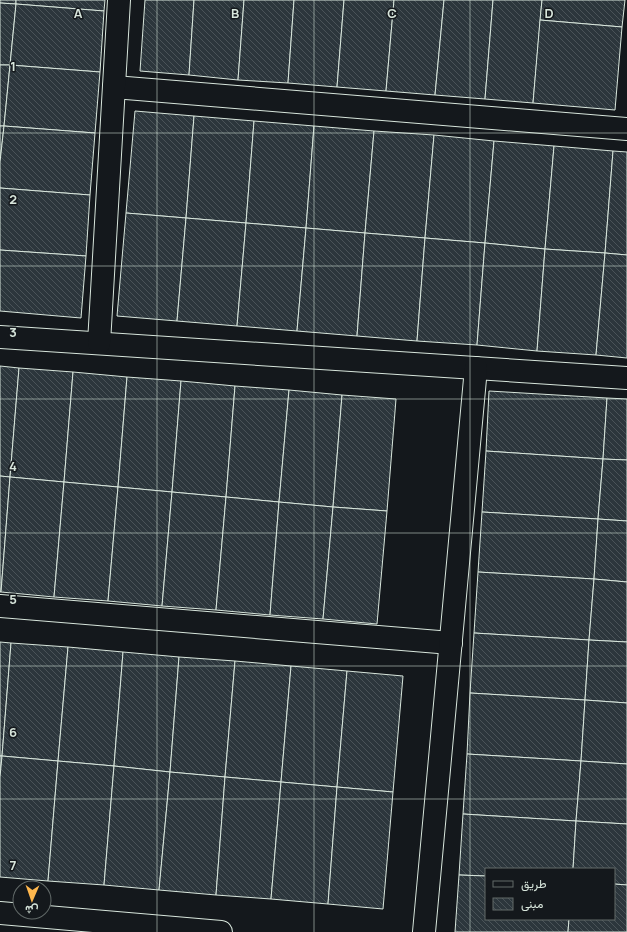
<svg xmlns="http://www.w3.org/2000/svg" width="627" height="932" viewBox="0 0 627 932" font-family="Manrope,Vazirmatn,sans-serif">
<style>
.building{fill:url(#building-back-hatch);stroke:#d8e6dc}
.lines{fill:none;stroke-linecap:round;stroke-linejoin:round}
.street-casing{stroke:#d8e6dc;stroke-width:24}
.street{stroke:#14181c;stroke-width:22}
.grid{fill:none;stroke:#d8e6dc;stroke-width:1;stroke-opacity:0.55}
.grid-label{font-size:13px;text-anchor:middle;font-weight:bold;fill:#d8e6dc;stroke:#14181c;stroke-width:3;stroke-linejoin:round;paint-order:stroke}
</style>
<defs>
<pattern id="building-back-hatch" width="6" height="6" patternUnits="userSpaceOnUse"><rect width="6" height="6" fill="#2c363c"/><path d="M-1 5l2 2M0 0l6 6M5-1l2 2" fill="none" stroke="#4a5358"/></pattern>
</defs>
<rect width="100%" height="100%" fill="#14181c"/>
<g class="building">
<path d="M 0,0 L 16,0 L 16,4 L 0,3 Z"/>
<path d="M 16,0 L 105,0 L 104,11 L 16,4 Z"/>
<path d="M 145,0 L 194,0 L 189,75 L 140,71 Z"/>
<path d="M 194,0 L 244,0 L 238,80 L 189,75 Z"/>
<path d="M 244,0 L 294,0 L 288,83 L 238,80 Z"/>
<path d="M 294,0 L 344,0 L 337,87 L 288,83 Z"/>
<path d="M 344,0 L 394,0 L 386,91 L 337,87 Z"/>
<path d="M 394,0 L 444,0 L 435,95 L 386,91 Z"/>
<path d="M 444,0 L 493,0 L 485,99 L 435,95 Z"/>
<path d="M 493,0 L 542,0 L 533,103 L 485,99 Z"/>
<path d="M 542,0 L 625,0 L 622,27 L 540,20 Z"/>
<path d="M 0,3 L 16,4 L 10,65 L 0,65 Z"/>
<path d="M 16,4 L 104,11 L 100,72 L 10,65 Z"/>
<path d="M 540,20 L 622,27 L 615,110 L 533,103 Z"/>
<path d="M 0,65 L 10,65 L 4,126 L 0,126 Z"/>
<path d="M 10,65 L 100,72 L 95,133 L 4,126 Z"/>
<path d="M 135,111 L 194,116 L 186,218 L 126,213 Z"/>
<path d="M 194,116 L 254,121 L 246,223 L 186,218 Z"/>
<path d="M 254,121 L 314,126 L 306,228 L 246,223 Z"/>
<path d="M 0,126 L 4,126 L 0,162 Z"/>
<path d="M 4,126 L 95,133 L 90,195 L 0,188 L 0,162 Z"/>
<path d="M 314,126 L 374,131 L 365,233 L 306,228 Z"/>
<path d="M 374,131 L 434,135 L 425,238 L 365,233 Z"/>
<path d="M 434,135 L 494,141 L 485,243 L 425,238 Z"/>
<path d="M 494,141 L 554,146 L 545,249 L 485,243 Z"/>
<path d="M 554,146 L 613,151 L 605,253 L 545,249 Z"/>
<path d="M 613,151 L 627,152 L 627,255 L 605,253 Z"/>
<path d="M 0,188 L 90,195 L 86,256 L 0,250 Z"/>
<path d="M 126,213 L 186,218 L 177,321 L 117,316 Z"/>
<path d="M 186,218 L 246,223 L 237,326 L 177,321 Z"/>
<path d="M 246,223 L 306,228 L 297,331 L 237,326 Z"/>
<path d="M 306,228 L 365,233 L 357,336 L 297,331 Z"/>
<path d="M 365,233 L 425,238 L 417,341 L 357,336 Z"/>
<path d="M 425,238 L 485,243 L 477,345 L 417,341 Z"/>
<path d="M 485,243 L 545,249 L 537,351 L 477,345 Z"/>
<path d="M 545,249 L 605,253 L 596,355 L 537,351 Z"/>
<path d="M 0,250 L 86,256 L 81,318 L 0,311 Z"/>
<path d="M 605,253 L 627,255 L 627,358 L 596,355 Z"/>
<path d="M 0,366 L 19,368 L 10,477 L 0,476 Z"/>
<path d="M 19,368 L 73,372 L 64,482 L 10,477 Z"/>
<path d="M 73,372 L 127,377 L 118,487 L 64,482 Z"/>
<path d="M 127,377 L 181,381 L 172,492 L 118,487 Z"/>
<path d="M 181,381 L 235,386 L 226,497 L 172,492 Z"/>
<path d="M 235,386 L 289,390 L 279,502 L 226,497 Z"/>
<path d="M 289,390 L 342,395 L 333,507 L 279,502 Z"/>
<path d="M 489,391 L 607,398 L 603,459 L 486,451 Z"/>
<path d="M 342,395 L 396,399 L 387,511 L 333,507 Z"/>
<path d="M 607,398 L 627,399 L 627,460 L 603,459 Z"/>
<path d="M 486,451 L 603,459 L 598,519 L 482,512 Z"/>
<path d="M 603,459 L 627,460 L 627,521 L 598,519 Z"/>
<path d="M 0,476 L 10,477 L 1,592 L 0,592 Z"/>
<path d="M 10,477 L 64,482 L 54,597 L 1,592 Z"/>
<path d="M 64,482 L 118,487 L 108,601 L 54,597 Z"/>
<path d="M 118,487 L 172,492 L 162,606 L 108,601 Z"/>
<path d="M 172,492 L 226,497 L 216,610 L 162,606 Z"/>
<path d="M 226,497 L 279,502 L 270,615 L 216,610 Z"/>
<path d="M 279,502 L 333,507 L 323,619 L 270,615 Z"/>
<path d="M 333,507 L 387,511 L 377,624 L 323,619 Z"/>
<path d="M 482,512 L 598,519 L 594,579 L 478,572 Z"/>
<path d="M 598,519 L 627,521 L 627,582 L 594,579 Z"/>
<path d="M 478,572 L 594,579 L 589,640 L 474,633 Z"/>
<path d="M 594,579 L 627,582 L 627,642 L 589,640 Z"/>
<path d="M 474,633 L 589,640 L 585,700 L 470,693 Z"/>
<path d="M 589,640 L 627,642 L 627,703 L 585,700 Z"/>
<path d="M 0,642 L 11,643 L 2,756 L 0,756 Z"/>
<path d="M 11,643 L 68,647 L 58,761 L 2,756 Z"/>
<path d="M 68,647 L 123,652 L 114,766 L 58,761 Z"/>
<path d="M 123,652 L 179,657 L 170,772 L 114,766 Z"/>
<path d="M 179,657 L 235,661 L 225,777 L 170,772 Z"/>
<path d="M 235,661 L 291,666 L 281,782 L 225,777 Z"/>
<path d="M 291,666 L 347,671 L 337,787 L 281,782 Z"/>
<path d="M 347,671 L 403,676 L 393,792 L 337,787 Z"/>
<path d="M 470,693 L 585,700 L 581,761 L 467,754 Z"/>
<path d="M 585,700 L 627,703 L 627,764 L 581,761 Z"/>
<path d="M 467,754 L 581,761 L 576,821 L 463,814 Z"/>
<path d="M 0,756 L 2,756 L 0,777 Z"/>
<path d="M 2,756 L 58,761 L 48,881 L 0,877 L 0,777 Z"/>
<path d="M 58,761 L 114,766 L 104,885 L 48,881 Z"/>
<path d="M 581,761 L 627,764 L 627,824 L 576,821 Z"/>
<path d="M 114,766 L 170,772 L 159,890 L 104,885 Z"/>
<path d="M 170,772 L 225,777 L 216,895 L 159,890 Z"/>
<path d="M 225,777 L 281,782 L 271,899 L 216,895 Z"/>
<path d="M 281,782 L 337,787 L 328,904 L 271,899 Z"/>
<path d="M 337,787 L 393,792 L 383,909 L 328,904 Z"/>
<path d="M 463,814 L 576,821 L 573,869 L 486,869 L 486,876 L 459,875 Z"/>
<path d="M 576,821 L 627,824 L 627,885 L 614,884 L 614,869 L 573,869 Z"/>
<path d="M 459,875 L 486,876 L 486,919 L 569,919 L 568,932 L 455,932 Z"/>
<path d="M 614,884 L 627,885 L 627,932 L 568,932 L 569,919 L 614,919 Z"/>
</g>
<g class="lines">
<defs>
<g id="street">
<path d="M 114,87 L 627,129"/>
<path d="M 0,337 L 627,378"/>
<path d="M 99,343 L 119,0"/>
<path d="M 0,606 L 451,643"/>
<path d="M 0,913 L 221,932"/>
<path d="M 424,932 L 476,368"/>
</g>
</defs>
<use href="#street" class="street-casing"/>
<use href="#street" class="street"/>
</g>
<path class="grid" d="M 157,0 L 157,932M 314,0 L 314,932M 470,0 L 470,932M 0,133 L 627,133M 0,266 L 627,266M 0,399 L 627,399M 0,533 L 627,533M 0,666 L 627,666M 0,799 L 627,799"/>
<g class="grid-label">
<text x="78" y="18">A</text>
<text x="235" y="18">B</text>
<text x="392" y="18">C</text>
<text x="549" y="18">D</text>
<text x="13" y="71">1</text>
<text x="13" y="204">2</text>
<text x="13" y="337">3</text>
<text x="13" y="471">4</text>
<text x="13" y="604">5</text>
<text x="13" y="737">6</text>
<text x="13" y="870">7</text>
</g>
<rect x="485" y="868" width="130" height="52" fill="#14181c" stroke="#626a69"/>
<rect x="493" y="881" width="20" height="6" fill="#14181c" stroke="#626a69"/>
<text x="521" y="888" font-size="12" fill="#d8e6dc">طريق</text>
<rect x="493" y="898" width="20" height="12" fill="url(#building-back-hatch)" stroke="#626a69"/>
<text x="521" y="908" font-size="12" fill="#d8e6dc">مبنى</text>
<g transform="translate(32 900) rotate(182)"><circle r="19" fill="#14181c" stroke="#626a69"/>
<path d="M0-3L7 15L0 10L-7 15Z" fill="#ffb74d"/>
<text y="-6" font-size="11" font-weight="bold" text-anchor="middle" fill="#d8e6dc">ش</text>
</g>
</svg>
